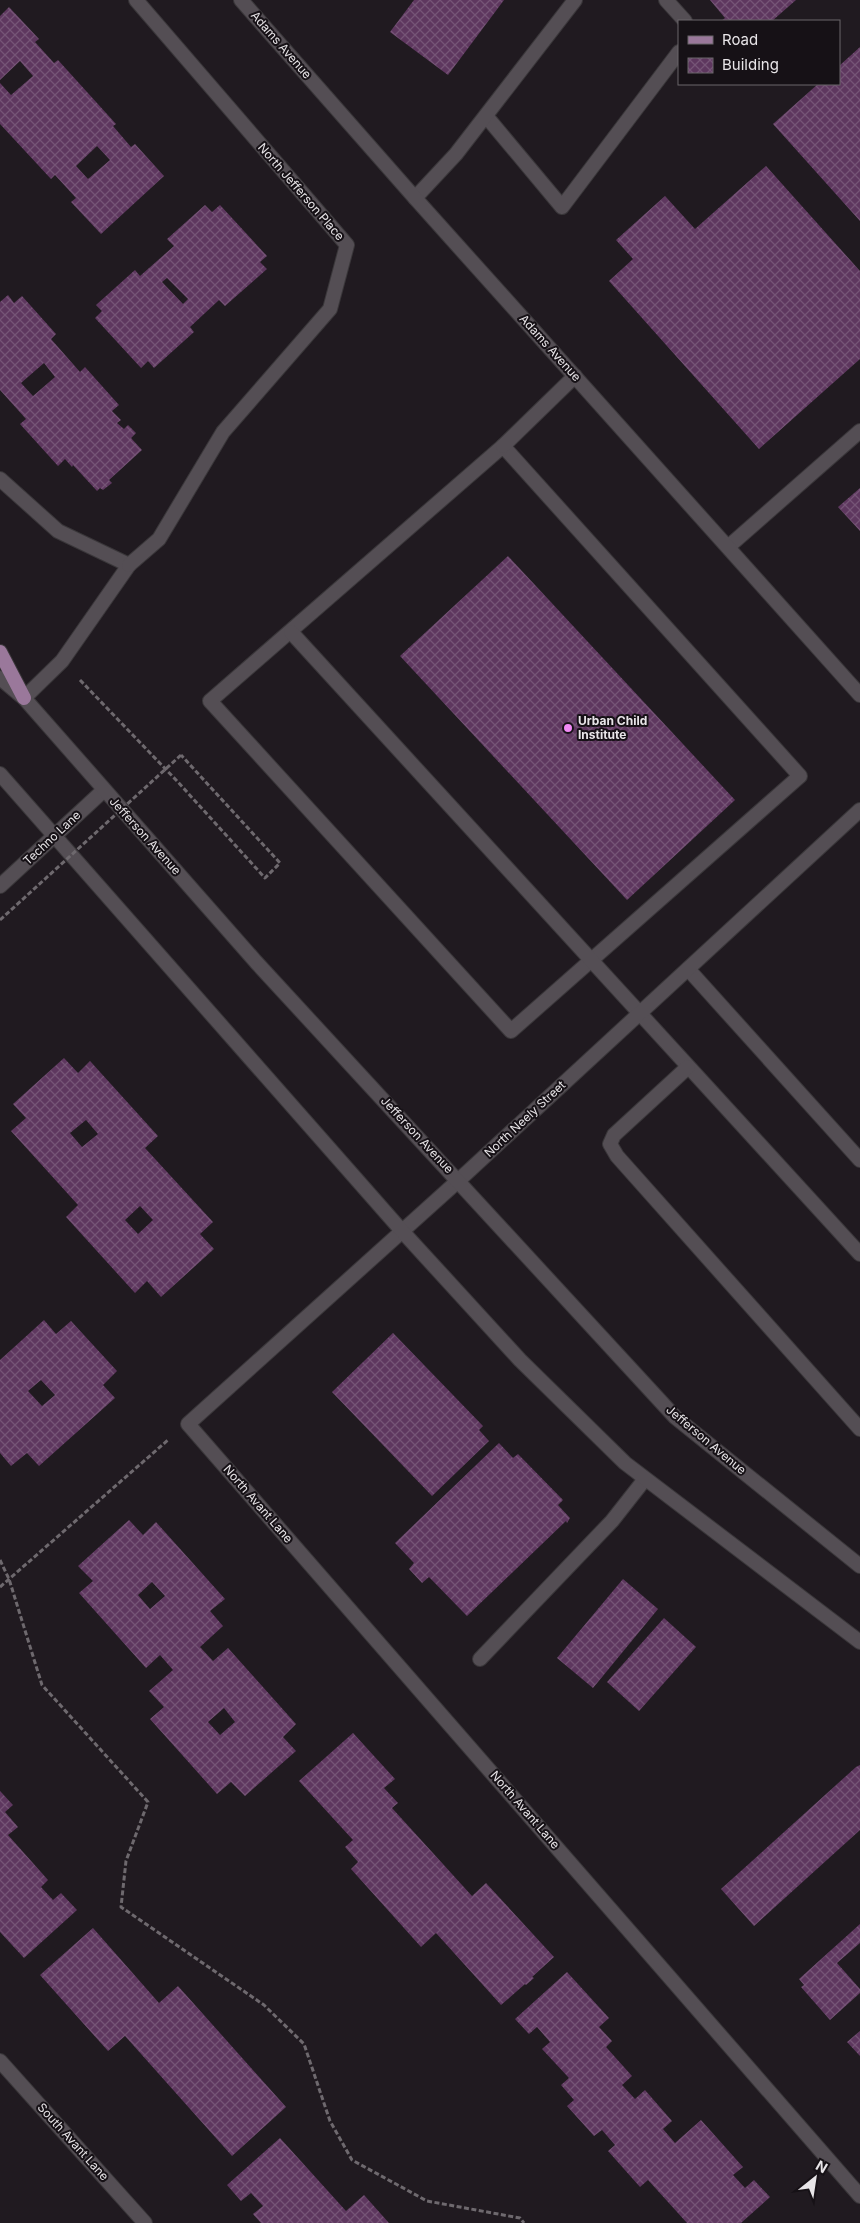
<svg xmlns="http://www.w3.org/2000/svg" width="860" height="2223" viewBox="0 0 860 2223" font-family="Inter,sans-serif">
<style>
.building{fill:url(#building-cross-hatch);fill-rule:evenodd}
.lines{fill:none;stroke-linecap:round;stroke-linejoin:round}
.service-casing{stroke:#3a373a;stroke-width:16}
.minor-casing{stroke:#3a373a;stroke-width:16}
.tertiary-casing{stroke:#3a373a;stroke-width:16}
.secondary-casing{stroke:#3a373a;stroke-width:16}
.primary-casing{stroke:#3a373a;stroke-width:16}
.path{stroke:#6e696e;stroke-width:3;stroke-dasharray:5 2.5;stroke-linecap:butt}
.service{stroke:#544e54;stroke-width:14}
.minor{stroke:#544e54;stroke-width:14}
.tertiary{stroke:#544e54;stroke-width:14}
.secondary{stroke:#544e54;stroke-width:14}
.primary{stroke:#9a789b;stroke-width:14}
.path-bridge{stroke:#6e696e;stroke-width:3;stroke-dasharray:5 2.5;stroke-linecap:butt}
.poi-dot{fill:#f18af5;stroke:#161116;stroke-width:2}
.labels{text-anchor:middle;stroke-width:4;stroke-linejoin:round;paint-order:stroke}
.street-label{font-size:12px;fill:#e8e5e8;stroke:#161116}
.poi-label{font-size:12px;font-weight:bold;fill:#e8e5e8;stroke:#161116;text-anchor:start}
</style>
<defs>
<pattern id="building-cross-hatch" width="8" height="8" patternUnits="userSpaceOnUse" patternTransform="scale(1.25)"><rect width="8" height="8" fill="#5e375f"/><path d="M0 0l8 8M0 8l8-8" fill="none" stroke="#755476"/></pattern>
</defs>
<rect width="100%" height="100%" fill="#201a20"/>
<g class="building">
<path d="M 414,0 L 504,0 L 448,75 L 390,32 Z"/>
<path d="M 710,0 L 796,0 L 772,21 L 721,21 L 725,18 Z"/>
<path d="M 9,7 L 39,39 L 35,42 L 54,63 L 58,60 L 116,124 L 113,126 L 131,147 L 135,144 L 164,176 L 101,234 L 71,202 L 76,198 L 55,175 L 51,179 L 0,124 L 0,83 L 11,95 L 33,76 L 20,61 L 0,80 L 0,16 ZM 97,146 L 110,160 L 88,179 L 76,166 Z"/>
<path d="M 860,47 L 860,221 L 773,124 L 818,84 L 839,84 L 839,66 Z"/>
<path d="M 766,166 L 860,271 L 860,359 L 759,449 L 609,281 L 633,259 L 616,240 L 665,196 L 695,229 Z"/>
<path d="M 205,205 L 212,212 L 220,205 L 267,256 L 260,262 L 267,269 L 225,306 L 219,300 L 190,327 L 194,332 L 154,368 L 148,361 L 141,368 L 95,318 L 102,311 L 96,305 L 135,270 L 140,276 L 174,246 L 167,239 ZM 167,278 L 188,299 L 183,304 L 162,282 Z"/>
<path d="M 8,295 L 14,303 L 22,296 L 56,334 L 51,339 L 80,372 L 85,367 L 119,405 L 112,411 L 121,420 L 117,423 L 124,429 L 128,425 L 136,433 L 131,438 L 142,450 L 109,480 L 112,483 L 103,490 L 100,488 L 97,491 L 73,465 L 72,467 L 65,459 L 58,466 L 20,424 L 26,419 L 0,390 L 0,302 ZM 44,363 L 55,377 L 33,396 L 21,383 Z"/>
<path d="M 860,488 L 860,531 L 838,507 Z"/>
<path d="M 508,556 L 735,800 L 627,900 L 400,656 Z"/>
<path d="M 64,1058 L 78,1073 L 90,1061 L 158,1136 L 145,1148 L 213,1222 L 200,1234 L 214,1249 L 161,1297 L 147,1281 L 135,1293 L 66,1217 L 78,1205 L 11,1131 L 26,1118 L 13,1104 ZM 86,1120 L 98,1134 L 82,1147 L 70,1133 ZM 140,1206 L 153,1220 L 138,1234 L 125,1220 Z"/>
<path d="M 44,1320 L 56,1334 L 71,1321 L 117,1371 L 103,1385 L 115,1398 L 39,1466 L 27,1453 L 11,1466 L 0,1453 L 0,1360 ZM 41,1380 L 55,1395 L 42,1406 L 28,1391 Z"/>
<path d="M 393,1333 L 483,1426 L 479,1430 L 489,1441 L 432,1496 L 332,1392 Z"/>
<path d="M 499,1443 L 513,1458 L 518,1454 L 563,1500 L 558,1505 L 570,1518 L 567,1523 L 566,1521 L 467,1616 L 429,1577 L 422,1583 L 409,1569 L 414,1563 L 395,1543 Z"/>
<path d="M 129,1520 L 143,1535 L 156,1522 L 225,1599 L 210,1611 L 223,1626 L 200,1647 L 213,1661 L 228,1648 L 296,1724 L 283,1737 L 296,1751 L 245,1796 L 231,1782 L 217,1794 L 150,1719 L 164,1707 L 149,1691 L 173,1670 L 160,1655 L 146,1668 L 79,1593 L 93,1581 L 78,1566 ZM 152,1582 L 165,1596 L 150,1609 L 138,1595 ZM 224,1708 L 235,1722 L 220,1735 L 208,1722 Z"/>
<path d="M 623,1579 L 658,1609 L 593,1688 L 557,1658 Z"/>
<path d="M 664,1618 L 696,1647 L 639,1711 L 607,1682 Z"/>
<path d="M 353,1733 L 395,1779 L 384,1788 L 398,1803 L 392,1808 L 472,1896 L 486,1883 L 554,1957 L 532,1977 L 534,1978 L 526,1985 L 525,1984 L 501,2005 L 436,1933 L 421,1947 L 351,1869 L 358,1862 L 345,1847 L 353,1840 L 299,1781 Z"/>
<path d="M 860,1765 L 860,1830 L 754,1926 L 721,1889 L 856,1767 Z"/>
<path d="M 0,1791 L 13,1805 L 5,1812 L 18,1827 L 8,1835 L 48,1880 L 41,1887 L 53,1900 L 61,1893 L 77,1910 L 24,1958 L 0,1932 Z"/>
<path d="M 860,1924 L 860,1943 L 837,1963 L 860,1989 L 860,1993 L 830,2020 L 801,1987 L 804,1985 L 799,1979 Z"/>
<path d="M 93,1928 L 159,2003 L 178,1986 L 286,2107 L 232,2156 L 125,2036 L 108,2051 L 40,1975 Z"/>
<path d="M 567,1972 L 609,2018 L 599,2027 L 612,2041 L 606,2047 L 632,2076 L 622,2085 L 635,2099 L 645,2090 L 672,2121 L 663,2129 L 675,2143 L 701,2120 L 743,2167 L 733,2175 L 745,2188 L 754,2180 L 770,2197 L 741,2223 L 687,2223 L 648,2180 L 640,2187 L 608,2151 L 615,2145 L 602,2130 L 594,2136 L 567,2106 L 574,2100 L 561,2085 L 569,2078 L 542,2049 L 550,2042 L 537,2027 L 529,2034 L 515,2019 Z"/>
<path d="M 860,2031 L 860,2056 L 847,2042 Z"/>
<path d="M 280,2138 L 346,2211 L 364,2195 L 389,2223 L 261,2223 L 253,2214 L 263,2206 L 251,2193 L 241,2201 L 227,2185 Z"/>
</g>
<g class="lines">
<defs>
<g id="service">
<path d="M 666,0 L 685,21"/>
<path d="M 486,116 L 562,207 L 679,52"/>
<path d="M 415,198 L 456,154 L 575,0"/>
<path d="M 503,446 L 800,776 L 511,1031 L 210,701 Z"/>
<path d="M 503,446 L 575,376"/>
<path d="M 728,547 L 860,431"/>
<path d="M 291,632 L 860,1254"/>
<path d="M 688,969 L 860,1160"/>
<path d="M 688,1067 L 614,1135 L 610,1144 L 617,1156 L 860,1429"/>
<path d="M 480,1659 L 612,1521 L 645,1479"/>
</g>
<g id="minor">
<path d="M 0,479 L 58,531 L 129,565 L 62,661 L 24,698"/>
<path d="M 129,565 L 159,539 L 223,432 L 330,309 L 347,245 L 136,0"/>
<path d="M 860,810 L 459,1180 L 188,1424 L 860,2196"/>
<path d="M 0,886 L 104,790"/>
<path d="M 0,2061 L 145,2223"/>
</g>
<path id="tertiary" d="M 241,0 L 415,198 L 860,695"/>
<g id="secondary">
<path d="M 0,678 L 24,698 L 256,962 L 675,1417 L 860,1566"/>
<path d="M 0,774 L 402,1231 L 520,1360 L 625,1463 L 860,1642"/>
</g>
<path id="primary" d="M 0,652 L 24,698"/>
</defs>
<use href="#service" class="service-casing"/>
<use href="#minor" class="minor-casing"/>
<use href="#tertiary" class="tertiary-casing"/>
<use href="#secondary" class="secondary-casing"/>
<use href="#primary" class="primary-casing"/>
<g class="path">
<path d="M 80,680 L 177,781 L 265,878 L 280,863 L 181,755"/>
<path d="M 0,1560 L 9,1579 L 42,1685 L 148,1802 L 126,1861 L 121,1907 L 264,2005 L 304,2044 L 330,2121 L 352,2160 L 427,2201 L 520,2218 L 524,2223"/>
<path d="M 0,1587 L 168,1440"/>
</g>
<use href="#service" class="service"/>
<use href="#minor" class="minor"/>
<use href="#tertiary" class="tertiary"/>
<use href="#secondary" class="secondary"/>
<use href="#primary" class="primary"/>
<path class="path-bridge" d="M 0,920 L 181,755"/>
</g>
<circle class="poi-dot" cx="568" cy="728" r="5"/>
<g class="labels">
<g class="street-label">
<text transform="translate(281 45) rotate(49)" y="4">Adams Avenue</text>
<text transform="translate(301 192) rotate(49)" y="4">North Jefferson Place</text>
<text transform="translate(550 348) rotate(48)" y="4">Adams Avenue</text>
<text transform="translate(145 836) rotate(48)" y="4">Jefferson Avenue</text>
<text transform="translate(52 838) rotate(-43)" y="4">Techno Lane</text>
<text transform="translate(525 1119) rotate(-43)" y="4">North Neely Street</text>
<text transform="translate(417 1135) rotate(47)" y="4">Jefferson Avenue</text>
<text transform="translate(706 1440) rotate(40)" y="4">Jefferson Avenue</text>
<text transform="translate(258 1504) rotate(49)" y="4">North Avant Lane</text>
<text transform="translate(525 1810) rotate(49)" y="4">North Avant Lane</text>
<text transform="translate(73 2142) rotate(48)" y="4">South Avant Lane</text>
</g>
<g class="poi-label">
<text x="578" y="725">Urban Child<tspan x="578" dy="14">Institute</tspan></text>
</g>
</g>
<rect x="678" y="20" width="162" height="65" fill="#161116" stroke="#6a666a"/>
<rect x="688" y="36" width="25" height="8" fill="#9a789b" stroke="#6a666a"/>
<text x="722" y="45" font-size="15" fill="#e8e5e8">Road</text>
<rect x="688" y="58" width="25" height="15" fill="url(#building-cross-hatch)" stroke="#6a666a"/>
<text x="722" y="70" font-size="15" fill="#e8e5e8">Building</text>
<g transform="translate(815 2178) rotate(30)" stroke="#161116" stroke-width="4" paint-order="stroke">
<path d="M0-4L9 19L0 12L-9 19Z" fill="#e8e5e8"/>
<text y="-8" font-size="14" font-weight="bold" text-anchor="middle" fill="#e8e5e8">N</text>
</g>
</svg>
